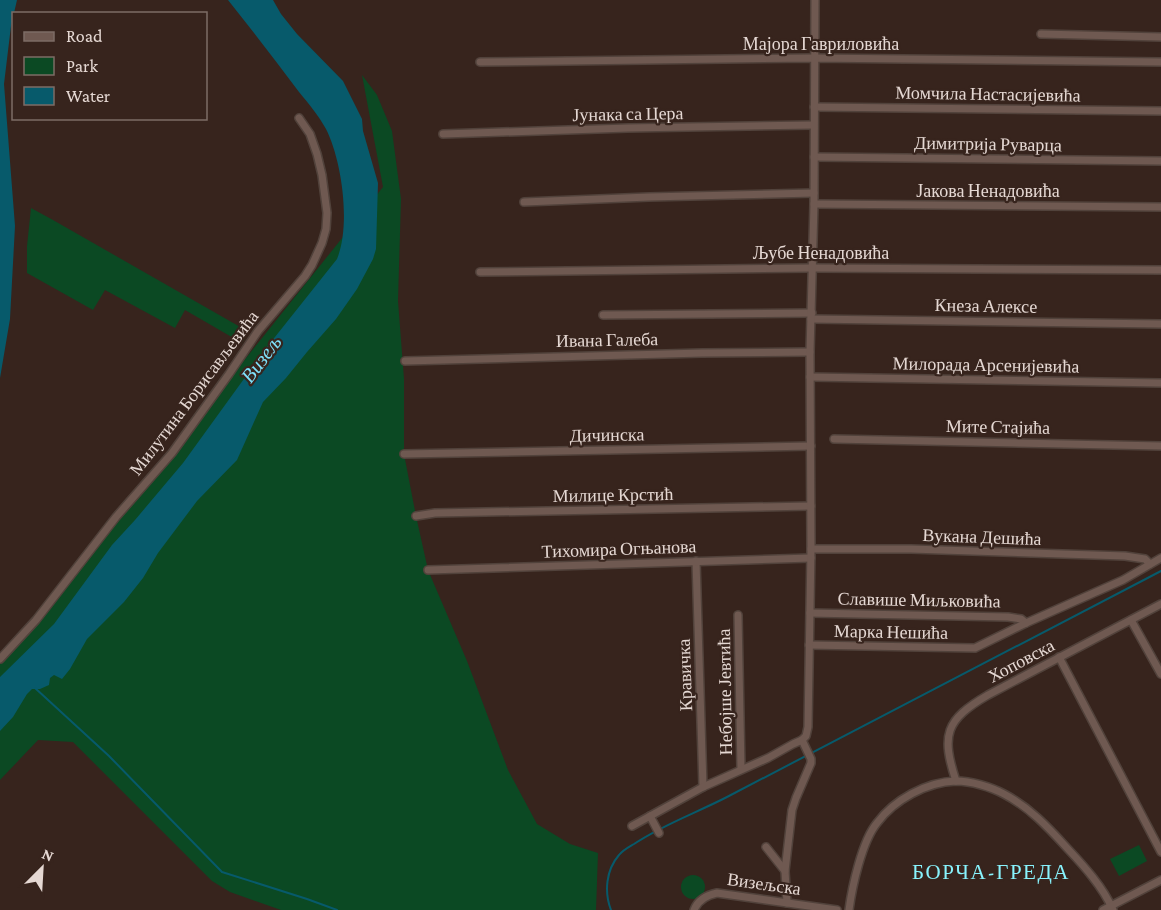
<svg xmlns="http://www.w3.org/2000/svg" width="1161" height="910" viewBox="0 0 1161 910" font-family="'Crimson Pro',serif">
<style>
.green{fill:#0b4923}
.water{fill:#075a6b}
.lines{fill:none;stroke-linecap:round;stroke-linejoin:round}
.stream{stroke:#075a6b;stroke-width:2}
.minor-casing{stroke:#51423b;stroke-width:10}
.minor{stroke:#6f5951;stroke-width:7}
.labels{text-anchor:middle;stroke-width:4.5;stroke-linejoin:round;paint-order:stroke}
.street-label{font-size:18px;fill:#e5d8d3;stroke:#37241d}
.water-label{font-size:20px;font-style:italic;fill:#7fe1fb;stroke:#37241d}
.quarter-label{font-size:21px;letter-spacing:1.5px;fill:#88f3fd;stroke:#37241d}
</style>
<rect width="100%" height="100%" fill="#37241d"/>
<g class="green">
<path d="M 362,75 L 377,95 L 392,131 L 401,199 L 398,301 L 404,379 L 404,454 L 416,516 L 428,570 L 467,661 L 508,770 L 537,824 L 570,844 L 598,853 L 596,910 L 281,910 L 230,892 L 212,881 L 73,742 L 38,740 L 0,780 L 0,659 L 36,620 L 383,187 Z"/>
<path d="M 31,208 L 53,220 L 249,332 L 242,343 L 185,310 L 175,328 L 105,290 L 93,310 L 27,273 L 27,246 Z"/>
<path d="M 1139,845 L 1147,861 L 1119,876 L 1110,859 Z"/>
<circle cx="693" cy="887" r="12"/>
</g>
<g class="water">
<path d="M 0,0 L 17,0 L 11,26 L 4,84 L 15,226 L 10,319 L 0,378 Z"/>
<path d="M 228,0 L 273,0 L 281,14 L 297,34 L 343,81 L 362,119 L 363,131 L 378,183 L 376,249 L 373,259 L 357,289 L 336,319 L 307,352 L 286,378 L 263,402 L 237,460 L 197,501 L 158,553 L 143,578 L 124,602 L 87,639 L 70,669 L 62,679 L 54,675 L 50,678 L 49,685 L 40,689 L 32,689 L 27,694 L 13,717 L 0,731 L 0,677 L 54,624 L 112,545 L 135,520 L 183,463 L 267,347 L 337,259 C 351,225 342,161 326,129 C 319,116 308,103 299,92 C 276,61 252,30 228,0 Z"/>
</g>
<g class="lines">
<g class="stream">
<path d="M 35,688 L 109,756 L 222,872 L 307,899 L 337,910"/>
<path d="M 611,910 C 604,892 606,870 619,855 C 623,850 629,847 634,844 C 662,825 696,813 727,797 C 871,721 1016,646 1161,571"/>
</g>
<defs>
<g id="minor">
<path d="M 1041,34 L 1161,37"/>
<path d="M 480,62 L 814,58 L 1161,62"/>
<path d="M 814,107 L 1161,111"/>
<path d="M 443,134 L 628,128 L 813,125"/>
<path d="M 814,157 L 1161,161"/>
<path d="M 524,202 L 649,197 L 814,193"/>
<path d="M 814,204 L 1161,207"/>
<path d="M 480,272 L 813,268 L 1161,270"/>
<path d="M 603,315 L 812,313"/>
<path d="M 811,319 L 1161,324"/>
<path d="M 405,361 L 702,353 L 810,352"/>
<path d="M 810,377 L 1161,383"/>
<path d="M 834,439 L 1161,446"/>
<path d="M 404,454 L 811,446"/>
<path d="M 416,516 L 435,513 L 811,506"/>
<path d="M 811,549 L 911,549 L 1125,556 L 1145,559 L 1150,564"/>
<path d="M 696,561 L 703,787"/>
<path d="M 428,570 L 811,558"/>
<path d="M 810,613 L 1008,617 L 1021,619 L 1026,623"/>
<path d="M 738,615 L 741,769"/>
<path d="M 1131,620 L 1161,674"/>
<path d="M 809,645 L 975,648 L 1026,623 L 1123,580 L 1161,558"/>
<path d="M 1059,657 L 1161,852"/>
<path d="M 0,659 L 36,620 L 116,517 L 172,453 L 229,374 L 258,331 L 305,276 L 312,265 L 322,243 L 326,229 L 327,213 L 322,175 L 317,154 L 310,134 L 299,118"/>
<path d="M 956,781 C 941,735 945,720 988,695 L 1161,604"/>
<path d="M 650,816 L 659,833"/>
<path d="M 632,826 L 703,787 L 768,758 L 793,744 L 802,740 L 806,736 L 808,727 L 811,549 L 810,352 L 814,204 L 815,0"/>
<path d="M 766,847 L 785,871 L 787,903"/>
<path d="M 785,871 L 792,810 L 796,798 L 811,763 L 811,759 L 802,740"/>
<path d="M 694,910 C 698,900 707,895 717,893 L 837,910"/>
<path d="M 849,910 C 852,887 862,841 877,823 C 894,800 926,782 956,781 C 971,781 991,787 1004,794 C 1029,807 1048,827 1067,848 C 1084,866 1103,887 1113,910"/>
<path d="M 1103,910 L 1161,880"/>
</g>
</defs>
<use href="#minor" class="minor-casing"/>
<use href="#minor" class="minor"/>
</g>
<g class="labels">
<g class="street-label">
<text x="821" y="50">Мајора Гавриловића</text>
<text transform="translate(988 94) rotate(1)" y="6">Момчила Настасијевића</text>
<text transform="translate(628 114) rotate(-1)" y="6">Јунака са Цера</text>
<text transform="translate(988 144) rotate(1)" y="6">Димитрија Руварца</text>
<text x="988" y="197">Јакова Ненадовића</text>
<text x="821" y="259">Љубе Ненадовића</text>
<text transform="translate(986 306) rotate(1)" y="6">Кнеза Алексе</text>
<text transform="translate(607 340) rotate(-1)" y="6">Ивана Галеба</text>
<text transform="translate(986 365) rotate(1)" y="6">Милорада Арсенијевића</text>
<text transform="translate(194 393) rotate(-53)" y="6">Милутина Борисављевића</text>
<text transform="translate(998 427) rotate(1)" y="6">Мите Стајића</text>
<text transform="translate(607 435) rotate(-1)" y="6">Дичинска</text>
<text transform="translate(613 495) rotate(-1)" y="6">Милице Крстић</text>
<text transform="translate(982 537) rotate(2)" y="6">Вукана Дешића</text>
<text transform="translate(619 549) rotate(-2)" y="6">Тихомира Огњанова</text>
<text transform="translate(919 600) rotate(1)" y="6">Славише Миљковића</text>
<text transform="translate(891 632) rotate(1)" y="6">Марка Нешића</text>
<text transform="translate(1021 661) rotate(-28)" y="6">Хоповска</text>
<text transform="translate(685 675) rotate(-92)" y="6">Кравичка</text>
<text transform="translate(725 692) rotate(-91)" y="6">Небојше Јевтића</text>
<text transform="translate(764 884) rotate(8)" y="6">Визељска</text>
</g>
<g class="water-label">
<text transform="translate(261 359) rotate(-53)" y="7">Визељ</text>
</g>
<g class="quarter-label">
<text x="991" y="879">БОРЧА-ГРЕДА</text>
</g>
</g>
<rect x="12" y="12" width="195" height="108" fill="#37241d" stroke="#7d6c66" stroke-width="1.5"/>
<rect x="24" y="32" width="30" height="9" fill="#6f5951" stroke="#7d6c66" stroke-width="1.5"/>
<text x="66" y="42" font-size="18" fill="#e5d8d3">Road</text>
<rect x="24" y="57" width="30" height="18" fill="#0b4923" stroke="#7d6c66" stroke-width="1.5"/>
<text x="66" y="72" font-size="18" fill="#e5d8d3">Park</text>
<rect x="24" y="87" width="30" height="18" fill="#075a6b" stroke="#7d6c66" stroke-width="1.5"/>
<text x="66" y="102" font-size="18" fill="#e5d8d3">Water</text>
<g transform="translate(42 868) rotate(24)" stroke="#37241d" stroke-width="4.5" paint-order="stroke">
<path d="M0-4.5L10 22L0 15L-10 22Z" fill="#e5d8d3"/>
<text y="-9" font-size="16" font-weight="bold" text-anchor="middle" fill="#e5d8d3">N</text>
</g>
</svg>
